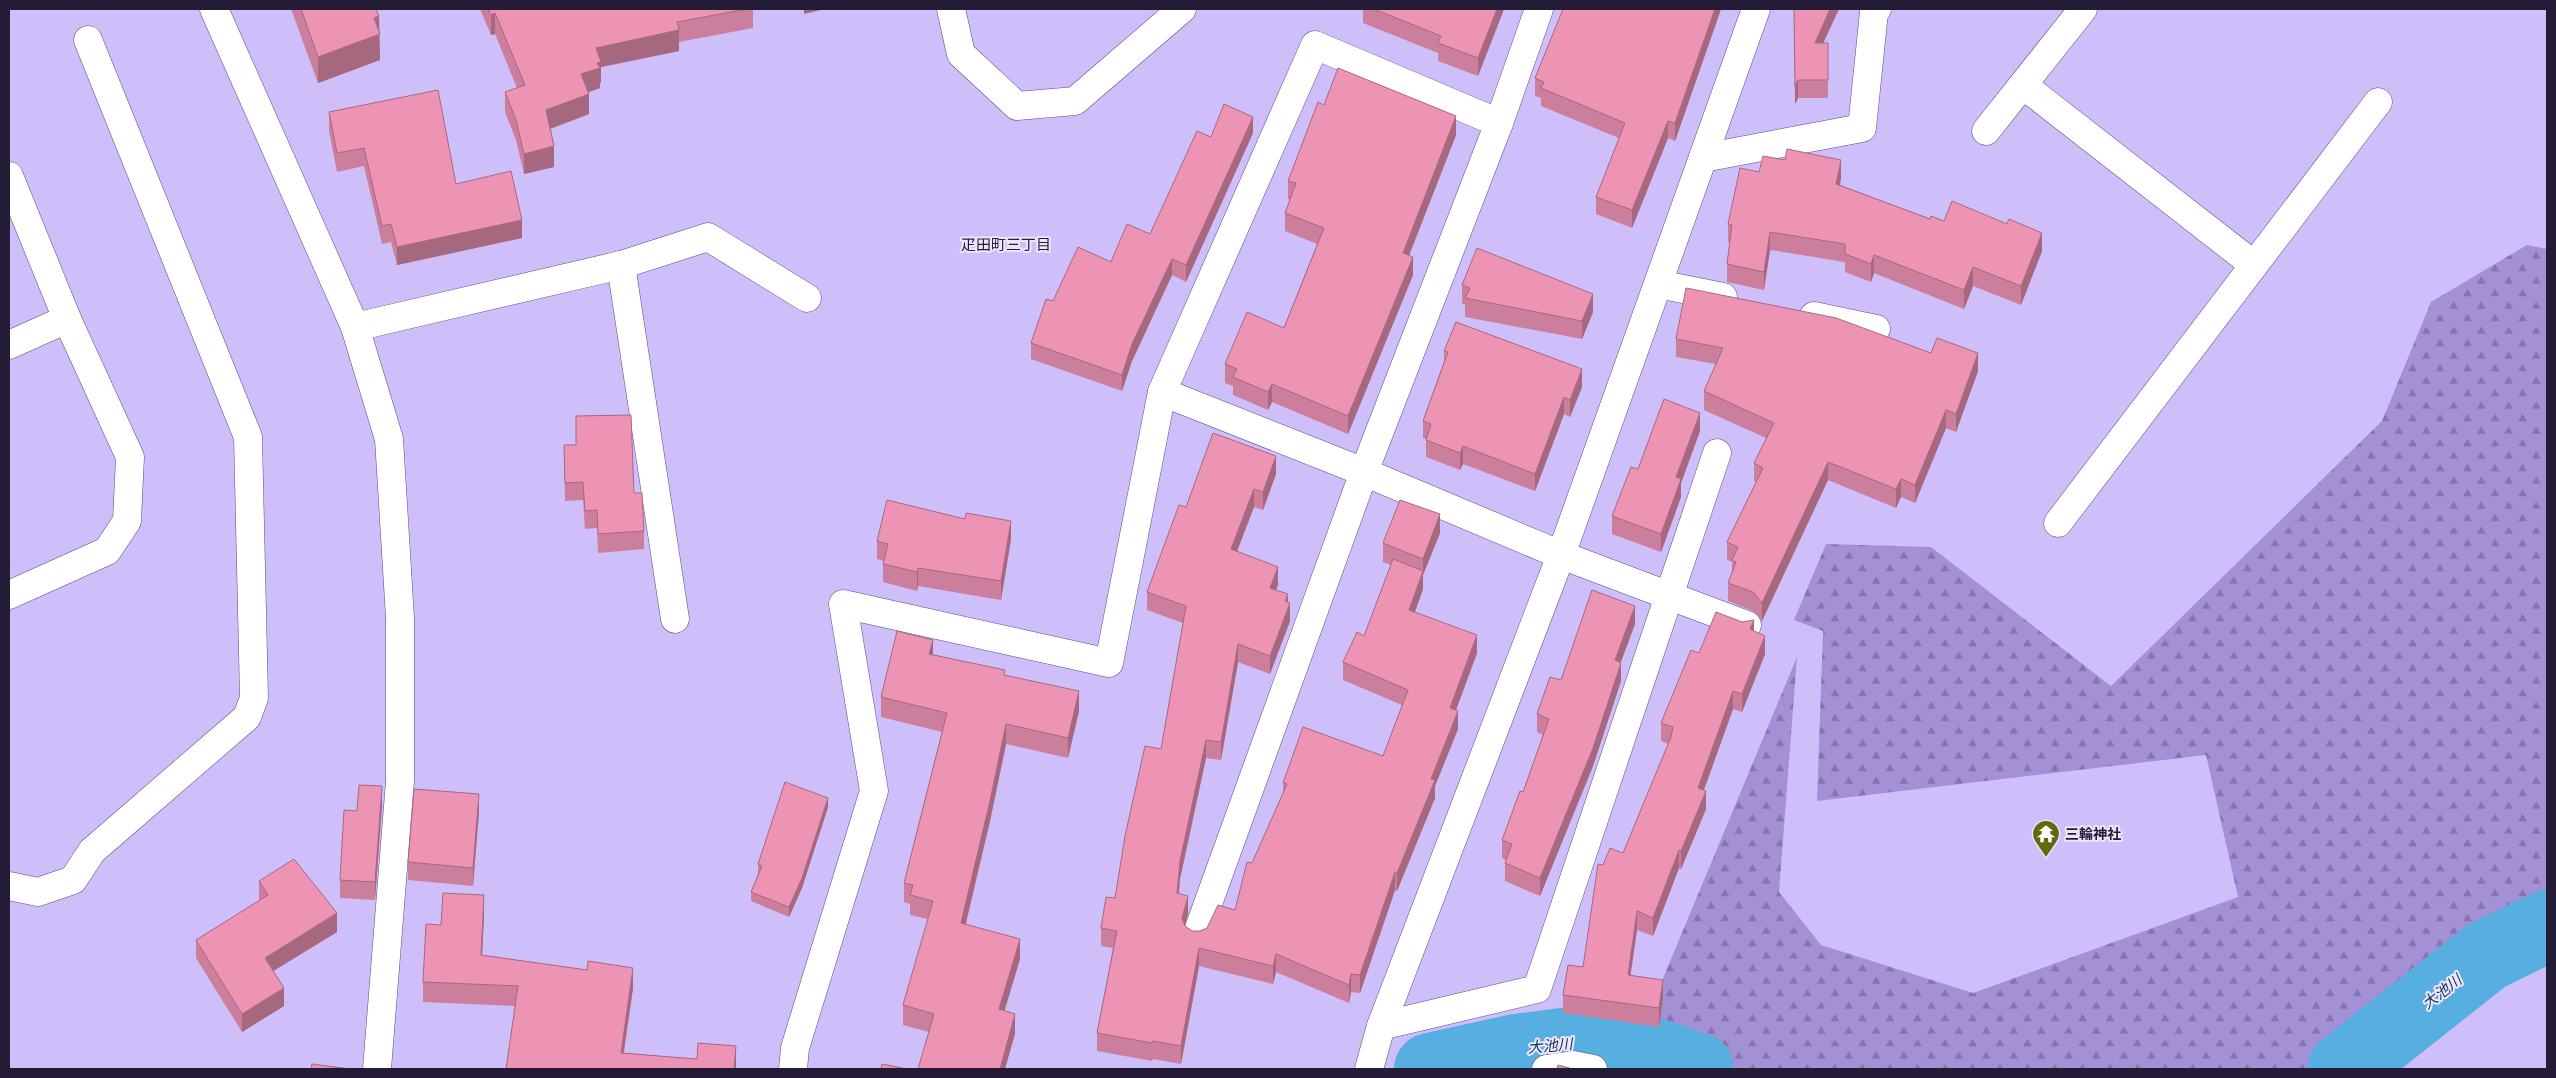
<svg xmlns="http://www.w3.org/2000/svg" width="2556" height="1078" viewBox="0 0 2556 1078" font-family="'Source Serif 4','Noto Sans JP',serif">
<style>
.forest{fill:url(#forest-firs)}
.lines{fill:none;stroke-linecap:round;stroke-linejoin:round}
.river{stroke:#56aee1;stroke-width:72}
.minor-casing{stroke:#5d4989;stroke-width:29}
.minor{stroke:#fff;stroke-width:28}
.wall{fill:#cc7f9c}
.shaded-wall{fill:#a6687f}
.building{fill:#ed94b5;stroke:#a6687f}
.labels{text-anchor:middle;stroke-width:4;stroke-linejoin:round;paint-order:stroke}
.poi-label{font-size:14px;font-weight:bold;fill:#241b37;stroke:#ece6fd;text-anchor:start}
.neighbourhood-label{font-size:15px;fill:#241b37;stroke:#ece6fd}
.water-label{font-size:15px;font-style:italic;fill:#0e354a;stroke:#ece6fd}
</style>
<defs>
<pattern id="forest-firs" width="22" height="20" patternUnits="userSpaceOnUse" patternTransform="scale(1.25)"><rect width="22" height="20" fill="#a490d5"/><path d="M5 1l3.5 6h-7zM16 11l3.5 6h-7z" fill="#8575ae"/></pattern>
</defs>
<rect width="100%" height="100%" fill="#cebffa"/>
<path class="forest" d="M 2527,245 L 2547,249 L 2547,907 L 2536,906 L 2319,1069 L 1738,1069 L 1641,1031 L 1797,657 L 1779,892 L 1821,945 L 1973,993 L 2238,897 L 2206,755 L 1817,801 L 1823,631 L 1794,620 L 1826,544 L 1931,547 L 2111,686 L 2382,421 L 2431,302 Z"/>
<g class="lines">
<g class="river">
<path d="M 1430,1069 L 1516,1050 L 1570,1043 L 1646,1051 L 1698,1069"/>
<path d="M 2343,1069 L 2486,956 L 2547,926"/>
</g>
<defs>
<g id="minor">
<path d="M 214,9 L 355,327 L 389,439 L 400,618 L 400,781 L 377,1069"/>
<path d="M 951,9 L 961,54 L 1017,106 L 1075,101 L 1182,9"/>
<path d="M 2023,85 L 2254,265"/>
<path d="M 1986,131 L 2083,9"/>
<path d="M 1703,158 L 1862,128 L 1874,12 L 1877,9"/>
<path d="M 9,176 L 67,319 L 130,457 L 127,521 L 107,551 L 9,595"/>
<path d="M 621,265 L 675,619"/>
<path d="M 1658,284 L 1723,297"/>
<path d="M 1814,316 L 1876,329"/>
<path d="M 355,327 L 621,265 L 708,237 L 807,298"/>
<path d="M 9,345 L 67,319"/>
<path d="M 1162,392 L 1364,472 L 1561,555 L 1747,625"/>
<path d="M 2058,523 L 2378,102"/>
<path d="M 9,886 L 38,892 L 73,880 L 92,851 L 247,717 L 254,698 L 248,437 L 88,40"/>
<path d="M 1197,934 L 1364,472 L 1499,123 L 1539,9"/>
<path d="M 1381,1026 L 1537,989 L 1717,453"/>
<path d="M 793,1069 L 795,1048 L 874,791 L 843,604 L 1109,663 L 1162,392 L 1315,45 L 1499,123"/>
<path d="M 1369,1069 L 1381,1026 L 1561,555 L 1756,9"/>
<path d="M 1546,1069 L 1573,1065 L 1593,1069"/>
</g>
</defs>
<use href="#minor" class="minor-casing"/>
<use href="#minor" class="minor"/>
</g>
<g class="wall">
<path d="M 291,9 L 376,9 L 379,32 L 380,60 L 318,83 Z"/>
<path d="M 480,9 L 753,9 L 753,28 L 679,42 L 679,51 L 601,67 L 601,82 L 600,83 L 600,88 L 588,92 L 589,114 L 551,129 L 554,167 L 524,174 L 516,140 L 505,112 L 505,92 L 517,88 L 495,34 L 491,35 Z"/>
<path d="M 1363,9 L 1504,9 L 1478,76 L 1438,61 L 1438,53 L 1363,23 Z"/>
<path d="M 1721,9 L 1675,141 L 1668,138 L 1632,228 L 1596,214 L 1596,197 L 1619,138 L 1541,106 L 1541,98 L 1535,96 L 1535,78 Z"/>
<path d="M 1794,9 L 1823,43 L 1828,43 L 1828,98 L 1798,98 L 1795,104 Z"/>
<path d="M 1324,105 L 1456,135 L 1409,255 L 1413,275 L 1348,434 L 1272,402 L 1268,410 L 1233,395 L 1233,386 L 1225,383 L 1225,364 L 1284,328 L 1317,244 L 1285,231 L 1285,213 L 1290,199 L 1288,199 L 1288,181 Z"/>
<path d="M 329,112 L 456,184 L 522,238 L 397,265 L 391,242 L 382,244 L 364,166 L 337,172 L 329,131 Z"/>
<path d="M 1253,133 L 1186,282 L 1172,275 L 1132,361 L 1122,391 L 1031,359 L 1031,343 L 1053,301 L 1150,234 L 1211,137 Z"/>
<path d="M 1759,172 L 1841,178 L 1840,185 L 1930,219 L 1944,221 L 2042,251 L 2021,305 L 1973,286 L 1964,309 L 1874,273 L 1871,282 L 1845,272 L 1845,262 L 1770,250 L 1764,290 L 1727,282 L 1727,264 L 1730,243 L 1728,242 L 1728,224 Z"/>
<path d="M 1462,285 L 1593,312 L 1582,339 L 1465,317 L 1465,305 L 1462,303 Z"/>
<path d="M 1676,339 L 1978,371 L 1956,432 L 1946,428 L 1915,503 L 1901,497 L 1896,508 L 1828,480 L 1762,621 L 1753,611 L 1728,601 L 1728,583 L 1732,573 L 1732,562 L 1727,560 L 1727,542 L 1756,482 L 1754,481 L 1754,463 L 1766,438 L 1704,410 L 1704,391 L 1716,364 L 1676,357 Z"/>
<path d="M 1444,351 L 1582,387 L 1570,417 L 1564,414 L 1535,491 L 1463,464 L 1460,470 L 1426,457 L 1426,439 L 1423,438 L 1423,421 L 1444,361 Z"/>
<path d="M 1700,431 L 1681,483 L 1681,497 L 1661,552 L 1612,534 L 1612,516 L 1638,469 Z"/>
<path d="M 564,445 L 634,493 L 644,531 L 644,549 L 598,553 L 597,528 L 585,529 L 583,500 L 565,501 Z"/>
<path d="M 1276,474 L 1263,510 L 1254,507 L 1237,551 L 1278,585 L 1276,590 L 1288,602 L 1290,621 L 1270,674 L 1238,662 L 1221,760 L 1206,758 L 1180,879 L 1179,894 L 1188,914 L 1185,925 L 1185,926 L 1192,931 L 1200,931 L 1207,928 L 1235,910 L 1252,863 L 1283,794 L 1283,783 L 1383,756 L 1402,705 L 1343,680 L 1343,662 L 1364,636 L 1391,565 L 1383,562 L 1383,543 L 1440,533 L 1423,575 L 1423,589 L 1415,612 L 1477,653 L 1456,710 L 1458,729 L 1435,786 L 1435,798 L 1397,891 L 1395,890 L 1360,993 L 1351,992 L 1349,1003 L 1276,972 L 1273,984 L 1199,966 L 1181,1064 L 1153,1059 L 1152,1061 L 1097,1051 L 1097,1033 L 1113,948 L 1101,946 L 1101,928 L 1115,898 L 1161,749 L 1183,623 L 1147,610 L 1147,592 L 1186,507 Z"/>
<path d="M 1011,539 L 1001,600 L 918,586 L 917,591 L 883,582 L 883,564 L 884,561 L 877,559 L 877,541 Z"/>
<path d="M 1635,624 L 1620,663 L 1621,681 L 1593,766 L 1540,896 L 1505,881 L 1505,863 L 1506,860 L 1502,858 L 1502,840 L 1523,792 L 1543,735 L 1537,732 L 1537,714 L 1561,680 Z"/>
<path d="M 1754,631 L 1765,654 L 1742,712 L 1733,709 L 1704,790 L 1706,809 L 1681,869 L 1679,868 L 1653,936 L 1637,930 L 1630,975 L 1663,998 L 1659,1027 L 1563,1013 L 1563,995 L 1583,967 L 1603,865 L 1623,853 L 1668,744 L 1661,741 L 1661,723 Z"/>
<path d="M 933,655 L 1005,675 L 1079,711 L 1068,758 L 1006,744 L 990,821 L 966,924 L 1020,959 L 1004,1011 L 1015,1034 L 929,1032 L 903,1025 L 903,1005 L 928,919 L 910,915 L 910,904 L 904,902 L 904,883 L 942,732 L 881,717 L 881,697 Z"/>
<path d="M 382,805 L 375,900 L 340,898 L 340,880 L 357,811 Z"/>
<path d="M 828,807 L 802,888 L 789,917 L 751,901 L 751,892 L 758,874 L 758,864 Z"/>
<path d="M 479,812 L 473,886 L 408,880 L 408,862 Z"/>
<path d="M 259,881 L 337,932 L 273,971 L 284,1006 L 242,1032 L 196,958 L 196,940 L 260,900 L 259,899 Z"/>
<path d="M 484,916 L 482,955 L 633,988 L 624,1053 L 697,1059 L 736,1046 L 736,1069 L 506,1069 L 515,1006 L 423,1002 L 423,982 L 441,925 Z"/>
</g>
<g class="shaded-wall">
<path d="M 804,9 L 825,9 L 804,14 Z"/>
<path d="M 1497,9 L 1504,9 L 1478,76 L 1478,58 Z"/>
<path d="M 1715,9 L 1721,9 L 1675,141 L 1675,123 Z"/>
<path d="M 1830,9 L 1839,9 L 1815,61 L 1815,43 Z"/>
<path d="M 495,13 L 495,34 L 491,35 L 491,15 Z"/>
<path d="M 379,16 L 380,60 L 318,83 L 318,57 L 374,18 Z"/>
<path d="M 679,30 L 679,51 L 601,67 L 601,82 L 600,83 L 600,88 L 581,95 L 581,74 L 596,48 Z"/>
<path d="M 1798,80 L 1798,98 L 1795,104 L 1795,86 Z"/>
<path d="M 589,94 L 589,114 L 546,130 L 546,110 Z"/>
<path d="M 1456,116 L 1456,135 L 1403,271 L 1403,253 Z"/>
<path d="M 1253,117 L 1253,133 L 1186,282 L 1186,265 Z"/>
<path d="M 1668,121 L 1668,138 L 1632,228 L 1632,210 Z"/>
<path d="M 554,146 L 554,167 L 524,174 L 524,154 Z"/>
<path d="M 1841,160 L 1841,178 L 1836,202 L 1836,184 Z"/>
<path d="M 522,220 L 522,238 L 397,265 L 397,247 Z"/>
<path d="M 1770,232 L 1770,250 L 1764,290 L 1764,272 Z"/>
<path d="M 2042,233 L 2042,251 L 2021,305 L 2021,286 Z"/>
<path d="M 1874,255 L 1874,273 L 1871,282 L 1871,264 Z"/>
<path d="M 1413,257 L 1413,275 L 1348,434 L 1348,416 Z"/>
<path d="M 1172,259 L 1172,275 L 1132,361 L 1122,391 L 1122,375 L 1132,344 Z"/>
<path d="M 1973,267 L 1973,286 L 1964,309 L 1964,290 Z"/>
<path d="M 1593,294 L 1593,312 L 1582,339 L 1582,321 Z"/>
<path d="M 1978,353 L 1978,371 L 1956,432 L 1956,414 Z"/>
<path d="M 1582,369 L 1582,387 L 1570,417 L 1570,400 Z"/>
<path d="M 1272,384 L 1272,402 L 1268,410 L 1268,392 Z"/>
<path d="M 1564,397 L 1564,414 L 1535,491 L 1535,474 Z"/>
<path d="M 1946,410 L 1946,428 L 1915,503 L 1915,485 Z"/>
<path d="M 1700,413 L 1700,431 L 1681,483 L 1681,497 L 1661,552 L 1661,534 L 1676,477 Z"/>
<path d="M 1463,446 L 1463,464 L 1460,470 L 1460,453 Z"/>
<path d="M 1276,456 L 1276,474 L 1263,510 L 1263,492 Z"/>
<path d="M 1828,462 L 1828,480 L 1762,621 L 1762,603 Z"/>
<path d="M 1901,479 L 1901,497 L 1896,508 L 1896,489 Z"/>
<path d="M 1254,489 L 1254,507 L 1231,567 L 1231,549 Z"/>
<path d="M 1440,514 L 1440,533 L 1423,575 L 1423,589 L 1409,628 L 1409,610 L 1423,573 L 1423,559 Z"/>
<path d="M 1011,521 L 1011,539 L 1001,600 L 1001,581 Z"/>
<path d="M 1278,567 L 1278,585 L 1270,606 L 1270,588 Z"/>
<path d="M 918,568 L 918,586 L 917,591 L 917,572 Z"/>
<path d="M 1288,594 L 1288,609 L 1290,603 L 1290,621 L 1270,674 L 1270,656 Z"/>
<path d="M 1635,606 L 1635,624 L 1615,678 L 1615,660 Z"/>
<path d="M 1754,620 L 1754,639 L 1750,629 Z"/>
<path d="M 1477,635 L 1477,653 L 1450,726 L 1450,708 Z"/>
<path d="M 1765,636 L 1765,654 L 1742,712 L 1742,694 Z"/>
<path d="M 933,640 L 933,659 L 929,654 Z"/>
<path d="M 1238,644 L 1238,662 L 1221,760 L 1221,742 Z"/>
<path d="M 1621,663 L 1621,681 L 1593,766 L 1540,896 L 1540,878 Z"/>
<path d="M 1079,691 L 1079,711 L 1068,758 L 1068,738 Z"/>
<path d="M 1733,691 L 1733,709 L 1698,806 L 1698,788 Z"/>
<path d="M 1458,711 L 1458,729 L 1435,786 L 1435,798 L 1397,891 L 1397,873 L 1431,779 Z"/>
<path d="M 1006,724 L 1006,744 L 990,821 L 961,942 L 961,923 Z"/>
<path d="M 1206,740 L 1206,758 L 1180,879 L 1177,911 L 1177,893 L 1180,861 Z"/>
<path d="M 382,786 L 382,805 L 375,900 L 375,882 Z"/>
<path d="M 1706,791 L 1706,809 L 1681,869 L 1681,851 Z"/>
<path d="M 479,794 L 479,812 L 473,886 L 473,868 Z"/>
<path d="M 828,798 L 828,807 L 802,888 L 789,917 L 789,907 Z"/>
<path d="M 1679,850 L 1679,868 L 1653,936 L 1653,918 Z"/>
<path d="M 1395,872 L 1395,890 L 1360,993 L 1360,975 Z"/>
<path d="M 484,895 L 484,916 L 481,976 L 481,955 Z"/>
<path d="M 1188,896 L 1188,914 L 1182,936 L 1182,918 Z"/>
<path d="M 1637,911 L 1637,930 L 1628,993 L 1628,975 Z"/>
<path d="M 337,913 L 337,932 L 265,976 L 265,958 Z"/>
<path d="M 1020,939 L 1020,959 L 999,1029 L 999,1009 Z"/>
<path d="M 1199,948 L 1199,966 L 1181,1064 L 1181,1046 Z"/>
<path d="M 1276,954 L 1276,972 L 1273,984 L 1273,966 Z"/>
<path d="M 633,968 L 633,988 L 621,1069 L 621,1053 Z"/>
<path d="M 1351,974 L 1351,992 L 1349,1003 L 1349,985 Z"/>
<path d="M 1663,980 L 1663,998 L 1659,1027 L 1659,1008 Z"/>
<path d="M 284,988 L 284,1006 L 242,1032 L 242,1014 Z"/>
<path d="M 1015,1014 L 1015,1034 L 1005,1069 L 1000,1069 Z"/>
<path d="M 736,1046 L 736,1069 L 734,1069 Z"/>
</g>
<g class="building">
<path d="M 301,9 L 376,9 L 379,16 L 374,18 L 380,34 L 318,57 Z"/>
<path d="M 488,9 L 747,9 L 677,22 L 679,30 L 596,48 L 601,62 L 597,63 L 600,68 L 581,74 L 589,94 L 546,110 L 554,146 L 524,154 L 516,120 L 505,92 L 525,85 L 495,13 L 491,15 Z"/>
<path d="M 1374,9 L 1497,9 L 1478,58 L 1438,43 L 1441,36 Z"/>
<path d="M 1563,9 L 1715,9 L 1675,123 L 1668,121 L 1632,210 L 1596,197 L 1625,123 L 1541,88 L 1544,82 L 1535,78 Z"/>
<path d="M 1794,9 L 1830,9 L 1815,43 L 1828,43 L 1828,80 L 1798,80 L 1795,86 Z"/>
<path d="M 1338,68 L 1456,116 L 1403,253 L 1413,257 L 1348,416 L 1272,384 L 1268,392 L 1233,377 L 1237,369 L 1225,364 L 1247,312 L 1284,328 L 1324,228 L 1285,213 L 1296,183 L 1288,181 L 1318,102 L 1324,105 Z"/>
<path d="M 438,90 L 456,184 L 511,171 L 522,220 L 397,247 L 391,224 L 382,226 L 364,148 L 337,153 L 329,112 Z"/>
<path d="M 1224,104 L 1253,117 L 1186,265 L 1172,259 L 1132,344 L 1122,375 L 1031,343 L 1046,299 L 1053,301 L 1078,247 L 1111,262 L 1127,224 L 1150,234 L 1197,131 L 1211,137 Z"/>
<path d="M 1787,149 L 1841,160 L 1836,184 L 1930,219 L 1931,216 L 1944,221 L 1952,201 L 2007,224 L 2009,219 L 2042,233 L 2021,286 L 1973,267 L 1964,290 L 1874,255 L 1871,264 L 1845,254 L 1845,244 L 1770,232 L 1764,272 L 1727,264 L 1732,225 L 1728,224 L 1740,168 L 1759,172 L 1763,156 L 1785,160 Z"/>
<path d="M 1477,248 L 1593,294 L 1582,321 L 1465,298 L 1470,288 L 1462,285 Z"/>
<path d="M 1686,288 L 1836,318 L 1931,353 L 1937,338 L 1978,353 L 1956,414 L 1946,410 L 1915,485 L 1901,479 L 1896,489 L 1828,462 L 1762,603 L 1753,592 L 1728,583 L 1736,562 L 1732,560 L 1738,547 L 1727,542 L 1763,468 L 1754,463 L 1774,423 L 1704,391 L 1723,348 L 1676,339 Z"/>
<path d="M 1456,322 L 1582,369 L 1570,400 L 1564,397 L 1535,474 L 1463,446 L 1460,453 L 1426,440 L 1431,424 L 1423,421 L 1448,352 L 1444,351 Z"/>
<path d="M 1664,399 L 1700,413 L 1676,477 L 1681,479 L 1661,534 L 1612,516 L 1631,467 L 1638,469 Z"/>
<path d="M 631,415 L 634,493 L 642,493 L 644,531 L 598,534 L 597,510 L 585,511 L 583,482 L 565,483 L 564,445 L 576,445 L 576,416 Z"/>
<path d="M 1213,433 L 1276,456 L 1263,492 L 1254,489 L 1231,549 L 1278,567 L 1270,588 L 1288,594 L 1285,601 L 1290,603 L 1270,656 L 1238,644 L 1221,742 L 1206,740 L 1180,861 L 1177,893 L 1188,896 L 1182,918 L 1185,926 L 1192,931 L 1200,931 L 1207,928 L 1218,905 L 1235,910 L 1247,862 L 1252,863 L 1287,784 L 1283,783 L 1303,727 L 1383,756 L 1408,690 L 1343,662 L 1357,632 L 1364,636 L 1393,559 L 1423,571 L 1409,610 L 1477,635 L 1450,708 L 1458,711 L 1431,779 L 1435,780 L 1397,873 L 1395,872 L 1360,975 L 1351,974 L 1349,985 L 1276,954 L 1273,966 L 1199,948 L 1181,1046 L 1153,1041 L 1152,1043 L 1097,1033 L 1117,931 L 1101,928 L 1106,897 L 1115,898 L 1125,836 L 1145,746 L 1161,749 L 1186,606 L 1147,592 L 1179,505 L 1186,507 Z"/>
<path d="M 887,500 L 965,519 L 966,513 L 1011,521 L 1001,581 L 918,568 L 917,572 L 883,564 L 888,544 L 877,541 Z"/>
<path d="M 1400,500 L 1440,514 L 1423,559 L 1383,543 Z"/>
<path d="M 1592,590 L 1635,606 L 1615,660 L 1621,663 L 1593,748 L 1540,878 L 1505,863 L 1512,844 L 1502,840 L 1520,791 L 1523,792 L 1549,719 L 1537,714 L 1550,677 L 1561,680 Z"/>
<path d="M 1716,612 L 1742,622 L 1754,620 L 1750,629 L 1765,636 L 1742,694 L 1733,691 L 1698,788 L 1706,791 L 1681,851 L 1679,850 L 1653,918 L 1637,911 L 1628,975 L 1663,980 L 1659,1008 L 1563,995 L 1568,965 L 1583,967 L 1598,864 L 1603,865 L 1610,848 L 1623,853 L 1671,737 L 1673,727 L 1661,723 L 1691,650 L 1699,653 Z"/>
<path d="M 897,631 L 933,640 L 929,654 L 1005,670 L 1004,675 L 1079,691 L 1068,738 L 1006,724 L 990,801 L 961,923 L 1020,939 L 999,1009 L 1015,1014 L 1000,1069 L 918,1069 L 934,1014 L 903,1005 L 933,901 L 910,895 L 913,885 L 904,883 L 947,713 L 881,697 Z"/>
<path d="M 785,782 L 828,798 L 802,878 L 789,907 L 751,892 L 762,866 L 758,864 Z"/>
<path d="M 359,785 L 382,786 L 375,882 L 340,880 L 344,810 L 357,811 Z"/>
<path d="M 414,789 L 479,794 L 473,868 L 408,862 Z"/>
<path d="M 294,859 L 337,913 L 265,958 L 284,988 L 242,1014 L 196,940 L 268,895 L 259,881 Z"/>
<path d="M 443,893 L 484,895 L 481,955 L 587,970 L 588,961 L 633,968 L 621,1053 L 697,1059 L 698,1043 L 736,1046 L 734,1069 L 506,1069 L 518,986 L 423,982 L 426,924 L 441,925 Z"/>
<path d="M 312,1064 L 350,1069 L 311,1069 Z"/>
<path d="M 882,1064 L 907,1069 L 881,1069 Z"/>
<path d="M 1558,1065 L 1573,1069 L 1557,1069 Z"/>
</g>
<defs>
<symbol id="temple-pin" viewBox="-11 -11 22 30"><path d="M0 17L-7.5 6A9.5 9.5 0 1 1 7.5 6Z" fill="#5f6a0f" stroke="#ece6fd"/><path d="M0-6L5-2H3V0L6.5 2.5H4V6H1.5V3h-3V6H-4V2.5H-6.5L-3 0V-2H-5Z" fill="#fff"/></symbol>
</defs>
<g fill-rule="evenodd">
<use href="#temple-pin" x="2030" y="818" width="32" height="43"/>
</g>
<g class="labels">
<g class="poi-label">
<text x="2065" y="839">三輪神社</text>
</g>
<g class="neighbourhood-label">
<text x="1006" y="250">疋田町三丁目</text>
</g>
<g class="water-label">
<text transform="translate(2442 992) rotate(-38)" y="5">大池川</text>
<text transform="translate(1550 1046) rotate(-5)" y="5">大池川</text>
</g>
</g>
<rect width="2556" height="1078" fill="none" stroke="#241b37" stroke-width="20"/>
</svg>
